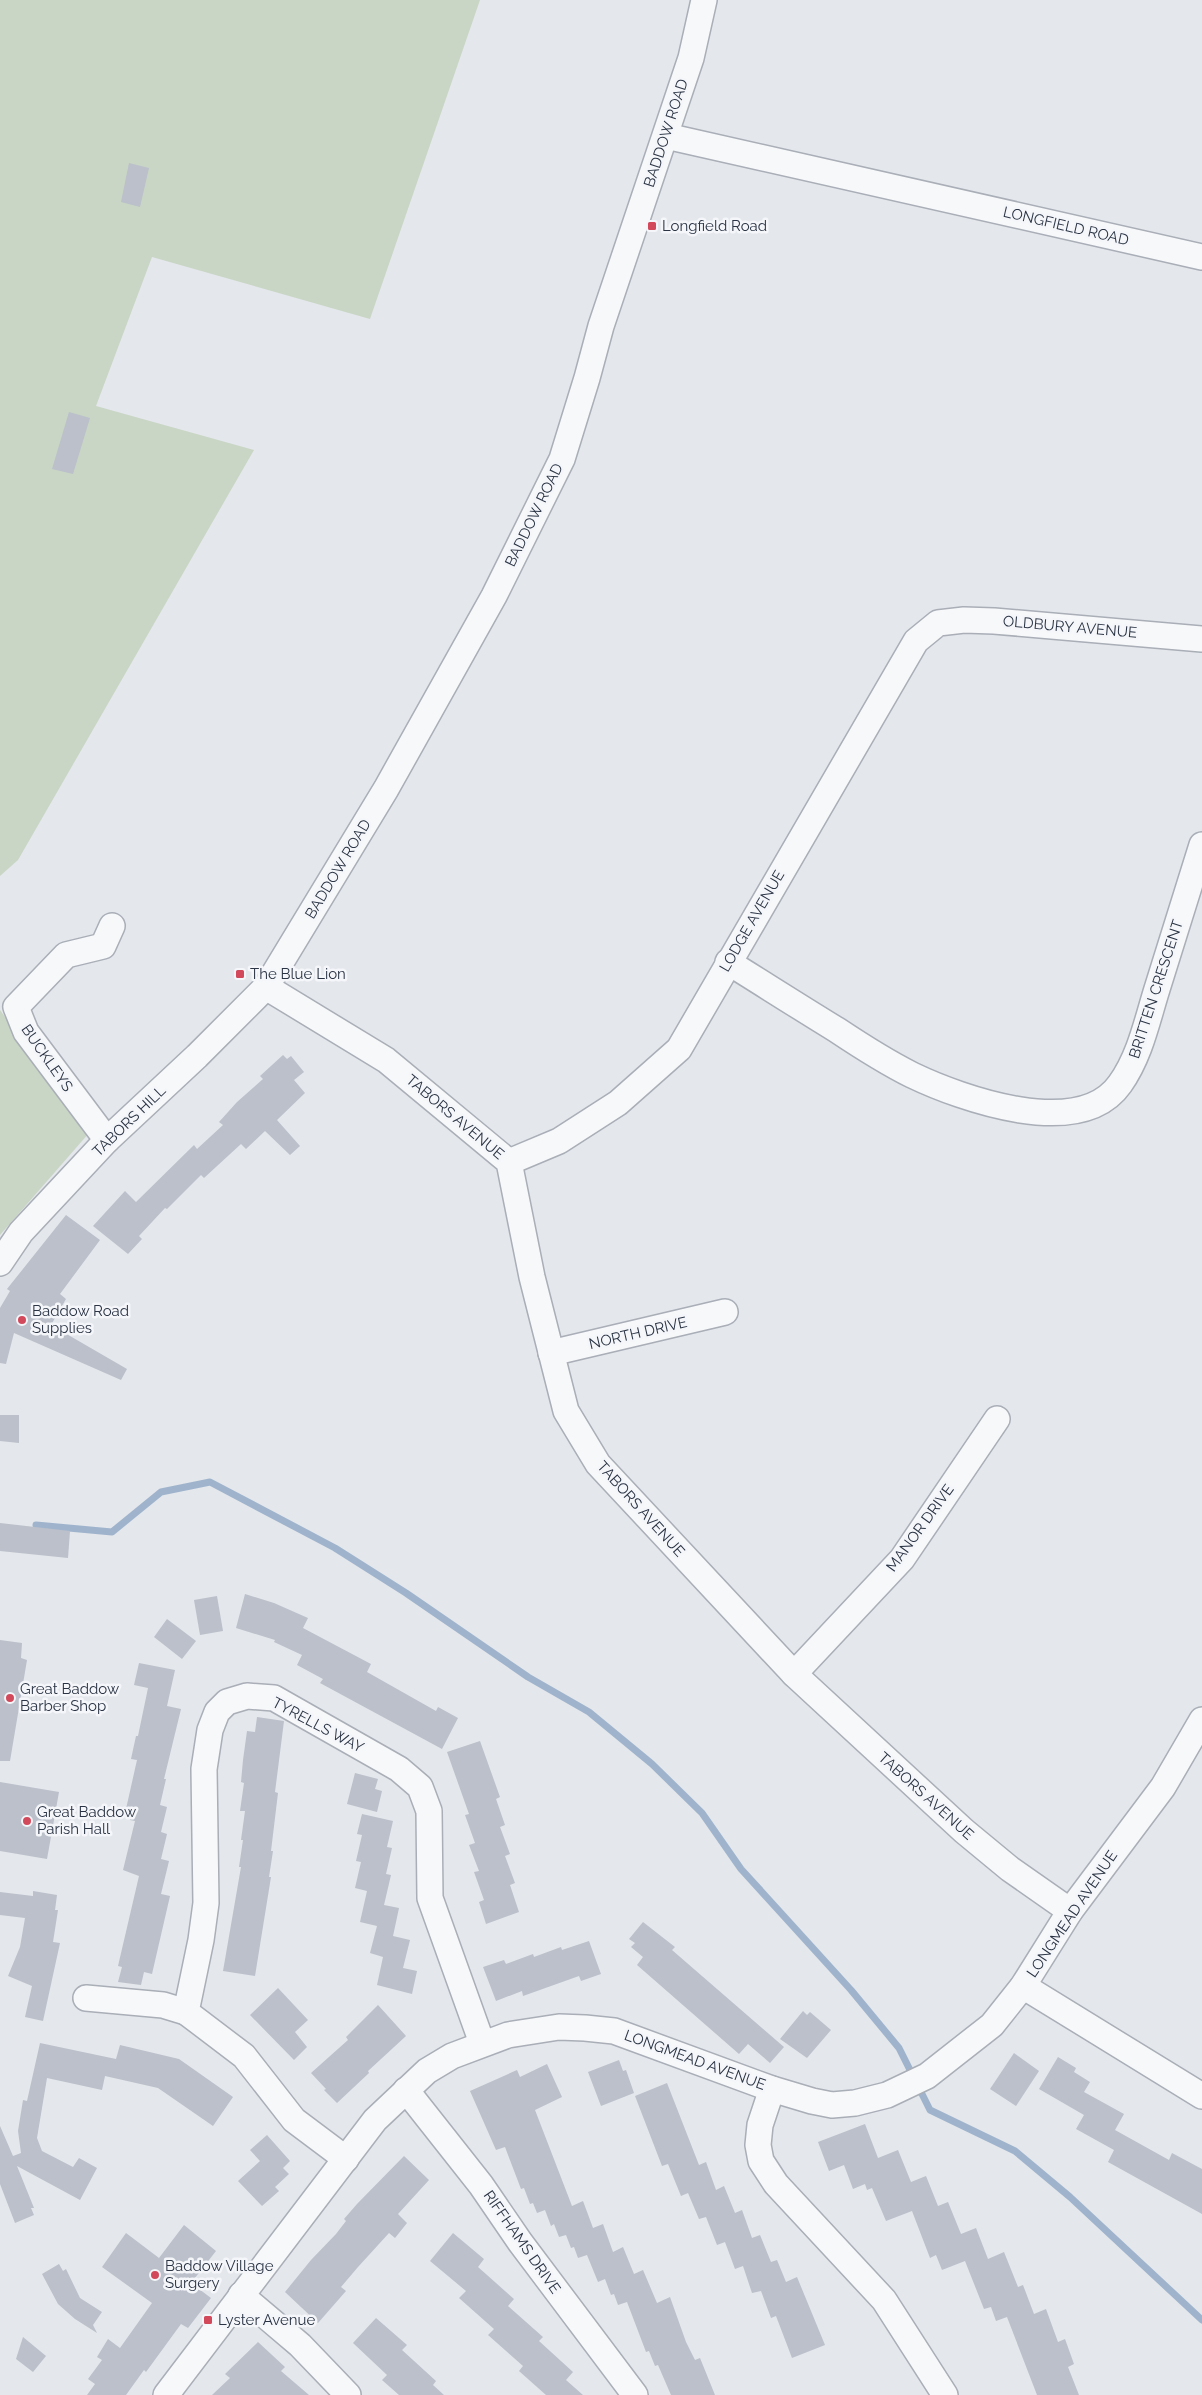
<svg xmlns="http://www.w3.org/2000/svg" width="1202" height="2395" viewBox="0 0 1202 2395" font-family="Raleway,sans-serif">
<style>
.green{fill:#c9d6c5}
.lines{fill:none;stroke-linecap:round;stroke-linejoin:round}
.stream{stroke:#9fb4cc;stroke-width:7}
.building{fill:#bbc0ca}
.minor-casing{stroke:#a9aeb7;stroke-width:28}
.minor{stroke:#f7f8fa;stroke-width:25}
.poi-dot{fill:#d1495b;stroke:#f4f6f9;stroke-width:2}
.labels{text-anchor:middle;stroke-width:5;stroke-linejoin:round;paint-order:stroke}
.street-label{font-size:15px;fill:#2b3445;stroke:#f4f6f9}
.poi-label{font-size:15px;fill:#2b3445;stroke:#f4f6f9;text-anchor:start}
</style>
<rect width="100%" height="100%" fill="#e4e7ec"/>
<g class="green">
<path d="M 0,0 L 480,0 L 370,319 L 152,257 L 96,406 L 254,450 L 18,860 L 0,876 Z"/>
<path d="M 0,1010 L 89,1133 L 0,1235 Z"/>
</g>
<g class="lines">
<path class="stream" d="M 36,1525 L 112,1532 L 161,1492 L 210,1482 L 335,1548 L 406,1593 L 528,1677 L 589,1712 L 652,1764 L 702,1813 L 741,1869 L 851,1990 L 899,2048 L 930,2110 L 1015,2151 L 1070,2197 L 1202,2320"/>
</g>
<g class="building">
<path d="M 129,163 L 149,168 L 140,207 L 121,202 Z"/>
<path d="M 69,412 L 90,418 L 73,474 L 52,469 Z"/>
<path d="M 283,1055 L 287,1059 L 291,1056 L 304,1072 L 294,1080 L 305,1093 L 277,1120 L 300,1146 L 290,1155 L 265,1131 L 246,1149 L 241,1144 L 204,1178 L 201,1175 L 167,1209 L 165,1208 L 139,1236 L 142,1239 L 128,1254 L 93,1226 L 125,1191 L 136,1202 L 194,1145 L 197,1149 L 223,1125 L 219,1122 L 237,1102 L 263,1079 L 260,1076 Z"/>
<path d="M 66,1215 L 100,1240 L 60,1294 L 66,1299 L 51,1325 L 127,1369 L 121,1380 L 14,1333 L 6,1364 L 0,1363 L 0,1308 L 10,1291 L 7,1289 Z"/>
<path d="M 0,1415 L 19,1415 L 19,1443 L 0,1441 Z"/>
<path d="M 0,1523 L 70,1531 L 68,1558 L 0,1551 Z"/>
<path d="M 245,1594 L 274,1603 L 308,1618 L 303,1628 L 371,1664 L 367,1672 L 436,1711 L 438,1707 L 458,1718 L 442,1749 L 320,1683 L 323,1679 L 297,1665 L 302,1655 L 274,1642 L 275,1640 L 236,1628 Z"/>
<path d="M 217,1596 L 223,1631 L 200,1635 L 194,1600 Z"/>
<path d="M 167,1619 L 196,1641 L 182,1659 L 154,1637 Z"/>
<path d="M 0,1640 L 22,1643 L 21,1658 L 27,1660 L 10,1761 L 0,1761 Z"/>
<path d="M 139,1663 L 175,1670 L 167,1706 L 181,1709 L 164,1779 L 166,1779 L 160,1805 L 167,1807 L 161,1832 L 167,1834 L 161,1859 L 169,1861 L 161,1894 L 170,1896 L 152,1974 L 144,1972 L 141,1985 L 118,1982 L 122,1967 L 118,1966 L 139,1876 L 123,1870 L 135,1821 L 130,1820 L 133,1810 L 126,1809 L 137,1760 L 131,1759 L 136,1736 L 138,1736 L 148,1688 L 134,1685 Z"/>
<path d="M 257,1717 L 284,1721 L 275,1792 L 278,1793 L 271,1851 L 273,1851 L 269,1877 L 271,1877 L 255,1976 L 223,1971 L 241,1867 L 239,1867 L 243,1840 L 241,1840 L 245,1811 L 240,1811 L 244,1783 L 241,1782 L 243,1760 L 247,1731 L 255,1732 Z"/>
<path d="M 480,1741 L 500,1797 L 496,1799 L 505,1825 L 500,1827 L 510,1854 L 505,1856 L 515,1883 L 510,1885 L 519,1912 L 486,1924 L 479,1902 L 484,1900 L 474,1872 L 479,1871 L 469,1845 L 475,1843 L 465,1815 L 469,1814 L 447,1752 Z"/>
<path d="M 355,1773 L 378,1779 L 375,1789 L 382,1791 L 377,1812 L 347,1804 Z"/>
<path d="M 0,1782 L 59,1792 L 47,1859 L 0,1851 Z"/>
<path d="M 362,1814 L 393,1821 L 387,1847 L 392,1848 L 386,1874 L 391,1875 L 384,1905 L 399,1908 L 393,1936 L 410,1940 L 403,1968 L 417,1971 L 412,1994 L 377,1985 L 383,1957 L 370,1953 L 377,1926 L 360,1922 L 367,1891 L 355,1888 L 361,1862 L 356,1861 L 362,1835 L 357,1834 Z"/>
<path d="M 33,1891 L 57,1895 L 55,1910 L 58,1910 L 53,1942 L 60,1943 L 43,2021 L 25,2017 L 32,1986 L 8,1976 L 20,1947 L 25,1918 L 0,1915 L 0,1892 L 33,1896 Z"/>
<path d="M 643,1922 L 675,1947 L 672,1950 L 784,2047 L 770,2063 L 748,2044 L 739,2054 L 637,1965 L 643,1957 L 631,1947 L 635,1943 L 629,1939 Z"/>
<path d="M 589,1941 L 601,1974 L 581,1981 L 579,1976 L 523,1996 L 522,1991 L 496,2001 L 483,1967 L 504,1960 L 506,1964 L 533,1954 L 534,1957 L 561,1947 L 562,1950 Z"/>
<path d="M 278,1988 L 308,2020 L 295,2032 L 307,2047 L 294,2060 L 250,2015 Z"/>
<path d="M 378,2005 L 406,2036 L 368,2071 L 369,2073 L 337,2103 L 324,2090 L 326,2089 L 311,2073 L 348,2040 L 346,2037 Z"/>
<path d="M 803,2011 L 807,2015 L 810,2012 L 831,2030 L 807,2058 L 780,2039 Z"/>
<path d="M 40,2043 L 116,2059 L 120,2045 L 179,2059 L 233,2097 L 213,2126 L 158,2088 L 105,2076 L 102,2090 L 47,2078 L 37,2138 L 42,2151 L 73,2167 L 79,2158 L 97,2168 L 80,2200 L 17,2166 L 34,2208 L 31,2208 L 34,2215 L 15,2223 L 0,2184 L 0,2126 L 13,2156 L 21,2153 L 18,2131 L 23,2100 L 27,2101 Z"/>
<path d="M 1014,2053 L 1039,2071 L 1016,2106 L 990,2089 Z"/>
<path d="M 1058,2057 L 1076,2068 L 1074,2072 L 1090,2082 L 1084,2092 L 1124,2114 L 1115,2130 L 1169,2160 L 1172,2153 L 1202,2169 L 1202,2214 L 1108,2162 L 1114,2150 L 1076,2129 L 1084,2115 L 1039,2089 Z"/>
<path d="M 619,2060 L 623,2071 L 626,2070 L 634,2093 L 601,2106 L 588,2072 Z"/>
<path d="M 547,2064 L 562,2097 L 535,2110 L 572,2206 L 583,2201 L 593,2228 L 603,2224 L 613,2252 L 623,2247 L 634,2274 L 643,2270 L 657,2303 L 670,2297 L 686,2342 L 695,2360 L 700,2358 L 715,2395 L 671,2395 L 658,2365 L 655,2366 L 649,2351 L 646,2352 L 627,2302 L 618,2305 L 614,2294 L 611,2295 L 605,2279 L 598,2282 L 587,2255 L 578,2258 L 574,2247 L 571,2248 L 566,2235 L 559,2237 L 554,2224 L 551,2226 L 545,2210 L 537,2213 L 533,2203 L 530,2204 L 524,2188 L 521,2189 L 505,2147 L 496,2150 L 470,2091 L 517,2070 L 520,2077 Z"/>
<path d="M 667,2083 L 699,2165 L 706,2162 L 716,2190 L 724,2186 L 735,2213 L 742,2210 L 752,2238 L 760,2235 L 771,2262 L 777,2260 L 786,2282 L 797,2277 L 825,2345 L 792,2358 L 776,2316 L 771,2318 L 761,2291 L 752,2293 L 743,2266 L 735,2269 L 725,2242 L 717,2245 L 706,2217 L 699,2219 L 688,2193 L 681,2196 L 668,2164 L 662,2166 L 635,2096 Z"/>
<path d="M 865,2124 L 878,2158 L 898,2150 L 911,2182 L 926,2176 L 938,2206 L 948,2202 L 961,2234 L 976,2228 L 988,2259 L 1004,2252 L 1018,2287 L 1023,2285 L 1034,2314 L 1046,2309 L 1058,2342 L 1065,2339 L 1074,2364 L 1068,2367 L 1079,2395 L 1037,2395 L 1007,2317 L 996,2321 L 991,2307 L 984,2309 L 965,2261 L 942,2270 L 936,2255 L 930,2258 L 912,2211 L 886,2221 L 872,2188 L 867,2190 L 865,2184 L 853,2189 L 844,2165 L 829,2171 L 818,2142 Z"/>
<path d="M 267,2135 L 290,2161 L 283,2168 L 289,2174 L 275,2187 L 279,2191 L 262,2206 L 238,2181 L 260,2161 L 250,2150 Z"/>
<path d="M 404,2156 L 429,2180 L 398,2214 L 407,2223 L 395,2238 L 389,2233 L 358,2267 L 341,2287 L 346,2291 L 318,2323 L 285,2292 L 311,2260 L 336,2234 L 346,2221 L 344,2219 L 357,2204 Z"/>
<path d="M 184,2225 L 216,2251 L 191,2283 L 211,2298 L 188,2328 L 181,2324 L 146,2372 L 144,2370 L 126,2395 L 87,2395 L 95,2384 L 88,2379 L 102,2360 L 97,2357 L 108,2339 L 120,2348 L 152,2303 L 102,2267 L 126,2233 L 159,2258 Z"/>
<path d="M 453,2233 L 484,2259 L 478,2267 L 514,2299 L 508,2306 L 543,2337 L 539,2341 L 573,2372 L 566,2380 L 583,2395 L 546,2395 L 519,2371 L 523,2366 L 488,2335 L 494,2329 L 459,2298 L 466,2291 L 430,2261 Z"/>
<path d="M 59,2264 L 63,2271 L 66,2269 L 80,2298 L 102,2312 L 93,2325 L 97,2333 L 75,2319 L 58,2304 L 42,2274 Z"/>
<path d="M 376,2318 L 407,2345 L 402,2350 L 436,2381 L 433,2385 L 444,2395 L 399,2395 L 382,2380 L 387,2375 L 353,2343 Z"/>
<path d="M 23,2337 L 46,2356 L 33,2372 L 16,2359 Z"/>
<path d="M 258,2342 L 285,2367 L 281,2371 L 309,2395 L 212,2395 L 230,2378 L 225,2374 Z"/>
</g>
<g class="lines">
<defs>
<g id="minor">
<path d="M 666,136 L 1202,257"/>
<path d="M 728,962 C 765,985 801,1008 837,1030 C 861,1046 886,1062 912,1075 C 962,1099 1080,1141 1120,1084 C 1140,1056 1147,1021 1157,989 C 1172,941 1187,893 1202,845"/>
<path d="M 266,987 L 386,1060 L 509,1162 L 532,1277 L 566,1411 L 598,1464 L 794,1674 L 964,1831 L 1010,1869 L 1070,1911"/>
<path d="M 107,1140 L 26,1032 L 16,1007 L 66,955 L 103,946 L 112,926"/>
<path d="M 509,1162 L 559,1141 L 618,1103 L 679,1049 L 916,641 L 938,623 L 964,620 L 994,621 L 1202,639"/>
<path d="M 0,1263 L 21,1232 L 107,1140 L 197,1056 L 266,987 L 386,789 L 494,596 L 562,459 L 587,378 L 601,326 L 691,58 L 704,0"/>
<path d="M 551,1353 L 725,1312"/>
<path d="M 794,1674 L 902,1559 L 997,1419"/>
<path d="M 1023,1986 L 1202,2096"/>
<path d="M 86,1998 L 163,2005 L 186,2012"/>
<path d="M 772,2089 L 760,2125 L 758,2145 L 761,2161 L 776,2184 L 884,2300 L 945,2395"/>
<path d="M 406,2090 L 481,2185 L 520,2242 L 635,2395"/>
<path d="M 346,2159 L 294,2120 L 244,2056 L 186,2012 L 201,1940 L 206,1903 L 204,1769 L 210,1730 L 217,1712 L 227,1702 L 247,1696 L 274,1698 L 399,1769 L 420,1787 L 429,1811 L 430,1898 L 482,2043"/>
<path d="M 241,2295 L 300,2345 L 348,2395"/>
<path d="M 166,2395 L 375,2120 L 427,2071 L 452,2056 L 508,2035 L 559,2027 L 585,2028 L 614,2031 L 772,2089 L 812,2101 L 832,2105 L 855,2103 L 887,2095 L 927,2076 L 992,2025 L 1023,1986 L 1070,1911 L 1163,1787 L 1202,1720"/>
</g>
</defs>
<use href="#minor" class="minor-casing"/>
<use href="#minor" class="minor"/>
</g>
<g class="poi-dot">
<rect x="647" y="221" width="10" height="10" rx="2.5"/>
<rect x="235" y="969" width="10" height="10" rx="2.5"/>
<circle cx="22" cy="1320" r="5"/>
<circle cx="10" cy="1698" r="5"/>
<circle cx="27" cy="1821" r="5"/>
<circle cx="155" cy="2275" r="5"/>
<rect x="203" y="2315" width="10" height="10" rx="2.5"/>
</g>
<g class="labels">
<g class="street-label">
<text transform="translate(666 133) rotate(-72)" y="5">BADDOW ROAD</text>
<text transform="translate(1066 226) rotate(13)" y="5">LONGFIELD ROAD</text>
<text transform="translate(534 515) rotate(-64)" y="5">BADDOW ROAD</text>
<text transform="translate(1070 627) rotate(5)" y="5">OLDBURY AVENUE</text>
<text transform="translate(338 869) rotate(-59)" y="5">BADDOW ROAD</text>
<text transform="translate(752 921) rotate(-60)" y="5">LODGE AVENUE</text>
<text transform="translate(1156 989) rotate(-72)" y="5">BRITTEN CRESCENT</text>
<text transform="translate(47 1058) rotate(55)" y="5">BUCKLEYS</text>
<text transform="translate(455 1117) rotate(40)" y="5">TABORS AVENUE</text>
<text transform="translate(129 1121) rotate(-44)" y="5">TABORS HILL</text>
<text transform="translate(638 1333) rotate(-13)" y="5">NORTH DRIVE</text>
<text transform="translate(641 1509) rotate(48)" y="5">TABORS AVENUE</text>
<text transform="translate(920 1528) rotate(-54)" y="5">MANOR DRIVE</text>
<text transform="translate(318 1725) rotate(28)" y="5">TYRELLS WAY</text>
<text transform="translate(926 1796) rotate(42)" y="5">TABORS AVENUE</text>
<text transform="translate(1072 1914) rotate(-56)" y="5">LONGMEAD AVENUE</text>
<text transform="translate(695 2060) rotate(20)" y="5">LONGMEAD AVENUE</text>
<text transform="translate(522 2242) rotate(55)" y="5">RIFFHAMS DRIVE</text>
</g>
<g class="poi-label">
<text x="662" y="231">Longfield Road</text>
<text x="250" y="979">The Blue Lion</text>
<text x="32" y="1316">Baddow Road<tspan x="32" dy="17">Supplies</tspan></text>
<text x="20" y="1694">Great Baddow<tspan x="20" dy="17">Barber Shop</tspan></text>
<text x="37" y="1817">Great Baddow<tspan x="37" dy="17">Parish Hall</tspan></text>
<text x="165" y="2271">Baddow Village<tspan x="165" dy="17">Surgery</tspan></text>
<text x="218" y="2325">Lyster Avenue</text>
</g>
</g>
</svg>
